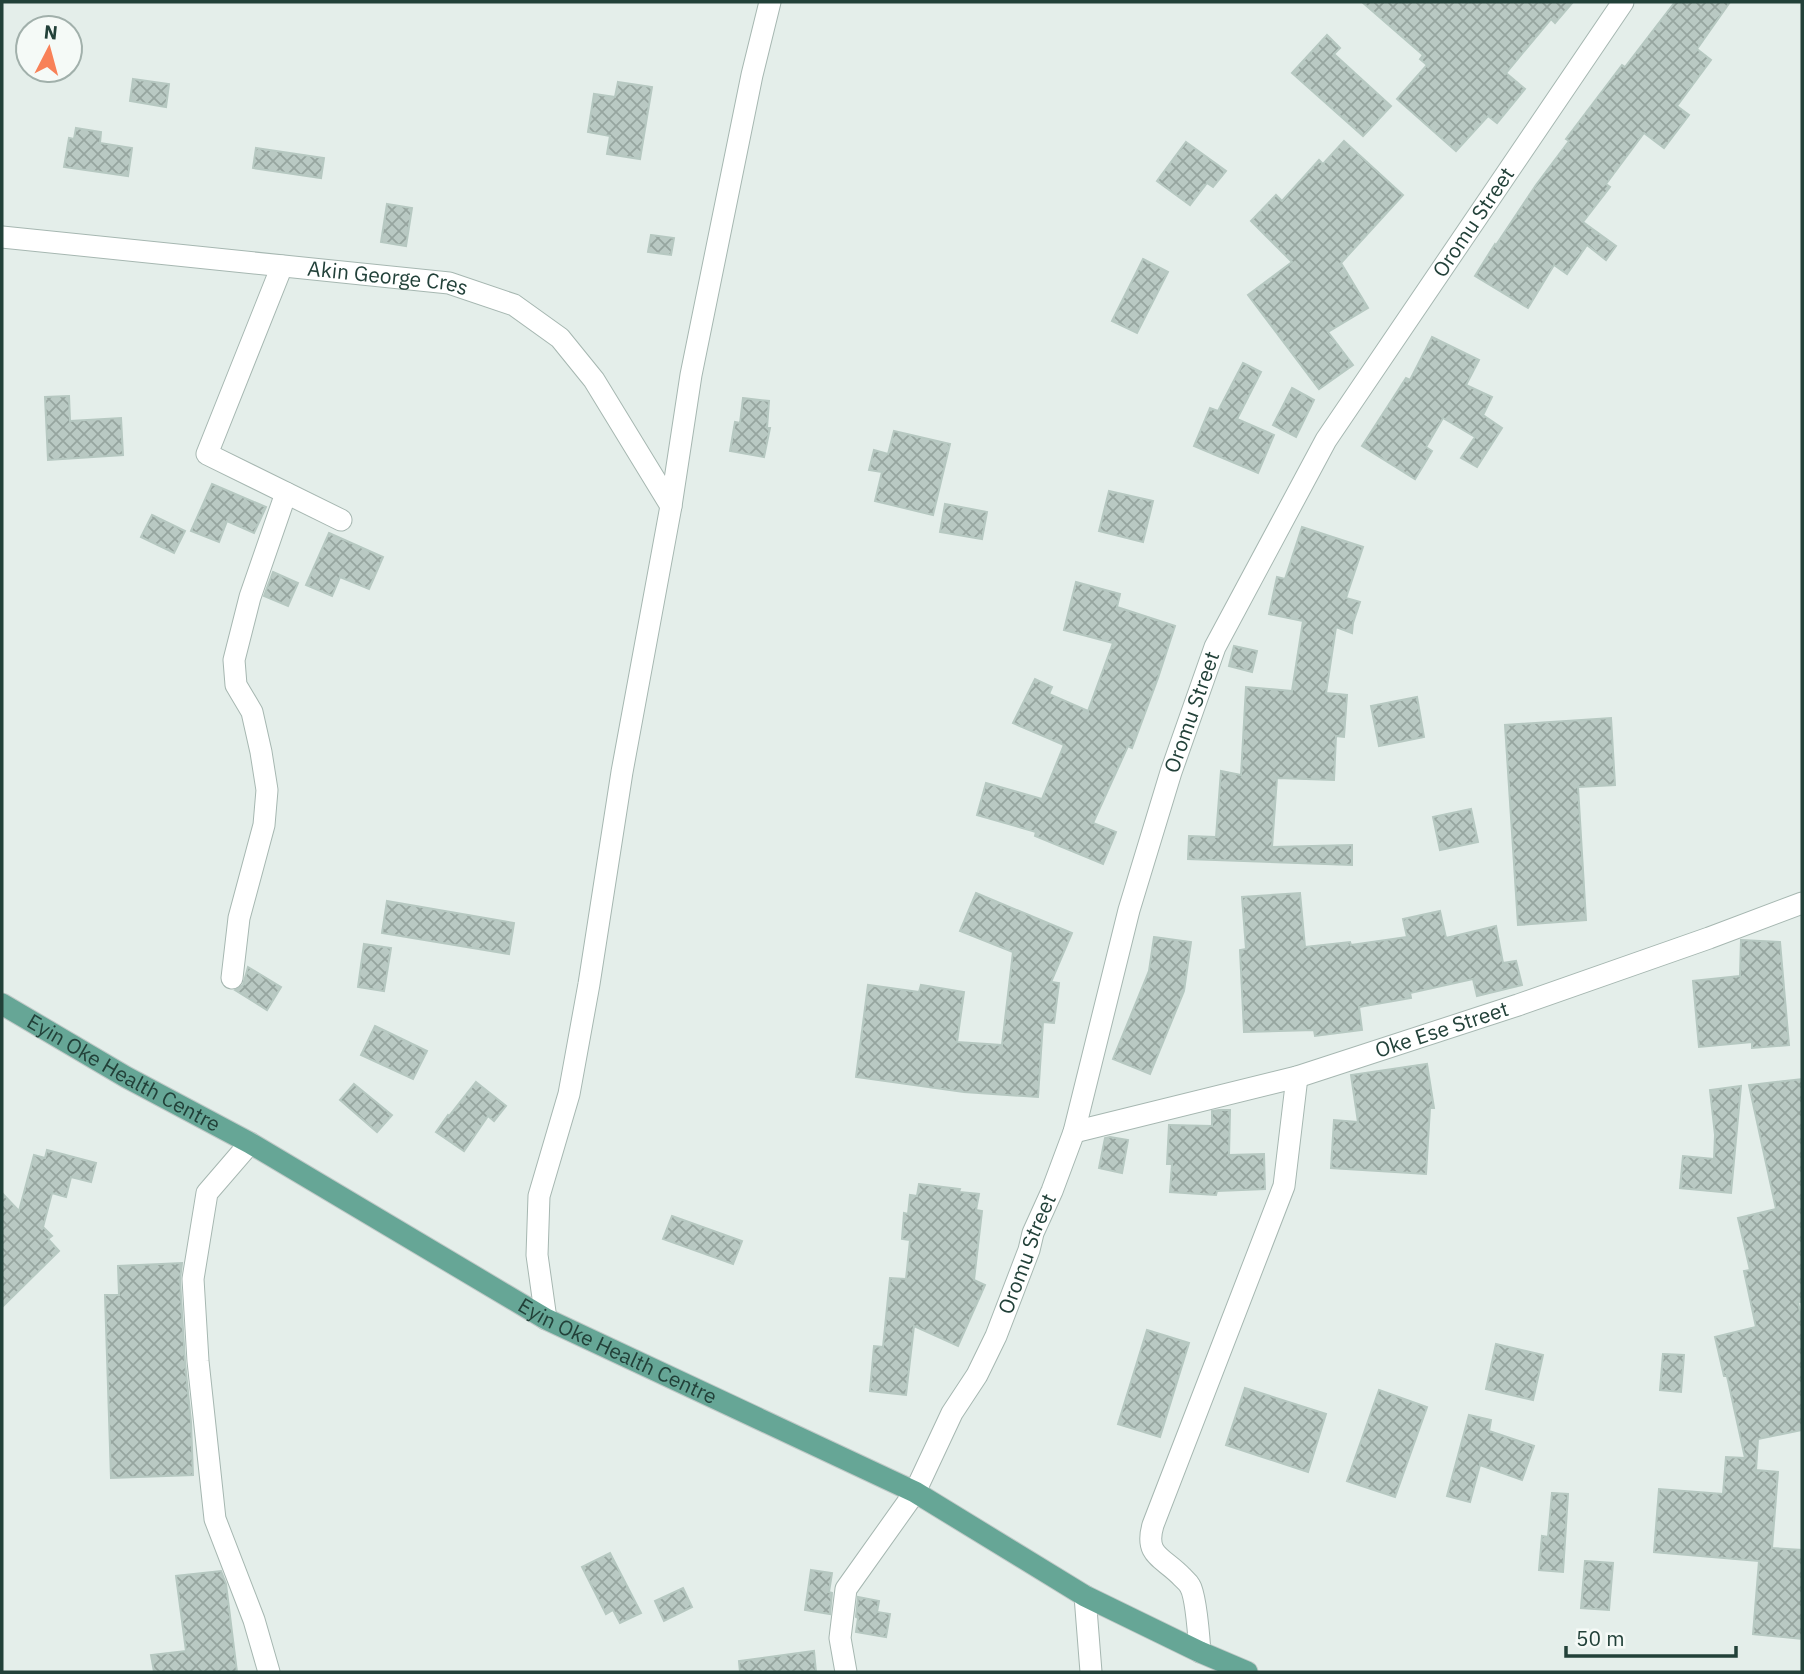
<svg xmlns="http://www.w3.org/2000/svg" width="1804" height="1674" viewBox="0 0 1804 1674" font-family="'IBM Plex Sans',sans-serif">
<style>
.building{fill:url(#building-cross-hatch);stroke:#b6c8c1;stroke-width:2}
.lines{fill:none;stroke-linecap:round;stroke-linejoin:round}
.minor-casing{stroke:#a6b7b1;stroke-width:23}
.primary-casing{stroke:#c1cac8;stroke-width:23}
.minor{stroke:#fff;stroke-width:21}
.primary{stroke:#66a696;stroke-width:21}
.labels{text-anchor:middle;stroke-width:7;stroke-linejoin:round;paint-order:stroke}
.street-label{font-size:21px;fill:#224139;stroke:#f5faf7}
</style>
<defs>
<pattern id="building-cross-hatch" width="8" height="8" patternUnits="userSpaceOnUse" patternTransform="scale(1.75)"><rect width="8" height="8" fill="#b9c9c3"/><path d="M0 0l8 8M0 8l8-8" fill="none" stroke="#96a59f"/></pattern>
</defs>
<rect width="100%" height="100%" fill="#e4eeea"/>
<g class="building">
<path d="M 1362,2 L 1573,2 L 1555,23 L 1551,19 L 1506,73 L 1525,89 L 1497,123 L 1488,116 L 1456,151 L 1397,99 L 1427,65 L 1420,59 L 1423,55 Z"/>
<path d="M 1675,2 L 1730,2 L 1697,49 L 1711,60 L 1677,106 L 1689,115 L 1664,148 L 1644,133 L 1606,184 L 1610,187 L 1583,222 L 1616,246 L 1606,260 L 1587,245 L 1567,274 L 1554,265 L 1528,308 L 1475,276 L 1495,244 L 1496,245 L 1536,185 L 1569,141 L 1566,139 L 1622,65 L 1625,67 Z"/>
<path d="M 1327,35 L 1340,48 L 1334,54 L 1391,106 L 1363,136 L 1292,73 Z"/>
<path d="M 133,79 L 169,84 L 166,107 L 130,101 Z"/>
<path d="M 618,82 L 652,87 L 640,159 L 607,154 L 610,136 L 588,132 L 594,94 L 615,97 Z"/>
<path d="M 76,128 L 101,132 L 100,143 L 132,148 L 128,176 L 64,167 L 69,138 L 74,139 Z"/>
<path d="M 1344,141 L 1403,195 L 1341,263 L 1368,308 L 1328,332 L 1353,365 L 1319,389 L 1248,295 L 1292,262 L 1251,221 L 1276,195 L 1282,201 L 1319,160 L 1323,164 Z"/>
<path d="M 1186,142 L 1226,171 L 1213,187 L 1207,183 L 1190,205 L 1157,181 Z"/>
<path d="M 256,148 L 324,158 L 321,178 L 253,168 Z"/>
<path d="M 387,204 L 412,208 L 406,246 L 381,242 Z"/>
<path d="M 651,235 L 674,238 L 671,255 L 648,252 Z"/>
<path d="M 1143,259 L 1168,272 L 1137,333 L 1112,321 Z"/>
<path d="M 1432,337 L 1479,360 L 1466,385 L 1492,397 L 1483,415 L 1502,428 L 1477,467 L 1461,458 L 1475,437 L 1443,418 L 1426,447 L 1432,451 L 1415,479 L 1362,446 L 1406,378 L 1410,380 Z"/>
<path d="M 1243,363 L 1261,372 L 1237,419 L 1274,435 L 1258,473 L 1194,446 L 1210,408 L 1218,411 Z"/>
<path d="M 1292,388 L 1314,400 L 1296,437 L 1273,425 Z"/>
<path d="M 69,396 L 70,421 L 121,418 L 123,455 L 48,460 L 45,397 Z"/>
<path d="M 743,398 L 769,401 L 767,428 L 770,428 L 764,457 L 730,451 L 735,422 L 740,423 Z"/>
<path d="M 894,431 L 950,444 L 933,515 L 875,501 L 882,472 L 869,470 L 874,450 L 888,454 Z"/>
<path d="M 212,484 L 266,507 L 254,533 L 227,521 L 219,542 L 191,531 Z"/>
<path d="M 1109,491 L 1153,501 L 1143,542 L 1099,531 Z"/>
<path d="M 945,504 L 987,512 L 982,539 L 940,532 Z"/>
<path d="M 152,515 L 185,531 L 174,553 L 141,537 Z"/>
<path d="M 1302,527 L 1363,547 L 1346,598 L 1360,602 L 1353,623 L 1352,633 L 1336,627 L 1326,693 L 1347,695 L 1344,737 L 1336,736 L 1334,780 L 1277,778 L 1272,847 L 1352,845 L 1352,865 L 1188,859 L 1189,836 L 1216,837 L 1221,771 L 1241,775 L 1246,687 L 1292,691 L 1303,621 L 1269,614 L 1277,577 L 1285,579 Z"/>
<path d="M 329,533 L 383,557 L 369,589 L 340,577 L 332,596 L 306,585 Z"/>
<path d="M 273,572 L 298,583 L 288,606 L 264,596 Z"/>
<path d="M 1076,582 L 1120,594 L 1117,607 L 1175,626 L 1158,678 L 1132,748 L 1128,746 L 1093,823 L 1116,832 L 1103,864 L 1035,836 L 1036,832 L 977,815 L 986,783 L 1042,799 L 1064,745 L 1013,723 L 1035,679 L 1052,687 L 1049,694 L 1088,711 L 1113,643 L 1064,630 Z"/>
<path d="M 1234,646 L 1257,651 L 1252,672 L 1229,666 Z"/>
<path d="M 1417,697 L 1424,737 L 1379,746 L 1371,706 Z"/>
<path d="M 1611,718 L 1615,785 L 1578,787 L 1586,920 L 1518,925 L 1505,725 Z"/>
<path d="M 1471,809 L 1478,842 L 1440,850 L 1433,817 Z"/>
<path d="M 976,893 L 1072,933 L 1051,982 L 1059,983 L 1054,1023 L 1043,1022 L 1038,1097 L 964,1092 L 856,1077 L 868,985 L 919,992 L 921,985 L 964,992 L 957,1042 L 1002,1045 L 1013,952 L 960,931 Z"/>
<path d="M 1300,893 L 1305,947 L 1350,942 L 1351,945 L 1407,937 L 1403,919 L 1440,911 L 1446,938 L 1496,926 L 1503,963 L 1516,961 L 1522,985 L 1477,996 L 1473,979 L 1410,993 L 1411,998 L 1359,1007 L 1362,1030 L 1315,1036 L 1314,1030 L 1244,1032 L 1240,950 L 1246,949 L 1242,897 Z"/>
<path d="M 387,901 L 514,923 L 509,954 L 382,933 Z"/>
<path d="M 1154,937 L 1191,942 L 1184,991 L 1150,1074 L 1113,1059 L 1149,971 Z"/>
<path d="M 1741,940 L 1780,942 L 1789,1045 L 1752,1048 L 1752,1042 L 1699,1047 L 1693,981 L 1740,976 Z"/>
<path d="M 364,944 L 391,948 L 384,991 L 358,987 Z"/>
<path d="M 248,967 L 281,987 L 267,1010 L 235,990 L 243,985 Z"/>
<path d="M 375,1026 L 427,1051 L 413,1079 L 361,1055 Z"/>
<path d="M 1427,1064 L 1434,1108 L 1430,1108 L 1426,1174 L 1331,1168 L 1334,1120 L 1358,1122 L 1351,1075 Z"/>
<path d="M 1802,1079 L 1802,1302 L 1798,1302 L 1802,1322 L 1802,1430 L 1758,1439 L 1756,1470 L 1778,1472 L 1772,1548 L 1802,1550 L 1802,1639 L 1753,1634 L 1759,1561 L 1654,1552 L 1659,1489 L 1723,1494 L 1726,1457 L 1745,1458 L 1727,1376 L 1724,1376 L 1715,1337 L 1756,1327 L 1744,1271 L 1750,1270 L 1738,1218 L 1776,1209 L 1749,1085 Z"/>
<path d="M 476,1082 L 506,1106 L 494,1121 L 488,1116 L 464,1151 L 436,1132 L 448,1115 L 449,1116 Z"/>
<path d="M 354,1084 L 392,1115 L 377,1132 L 340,1100 Z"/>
<path d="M 1741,1086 L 1731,1193 L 1680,1188 L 1683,1156 L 1714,1159 L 1715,1135 L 1710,1090 Z"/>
<path d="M 1219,1110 L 1230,1110 L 1229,1155 L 1264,1154 L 1265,1189 L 1217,1191 L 1216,1195 L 1170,1192 L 1172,1164 L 1167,1164 L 1169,1125 L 1212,1126 L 1212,1111 Z"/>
<path d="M 1110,1137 L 1128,1140 L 1122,1173 L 1099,1168 L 1105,1138 Z"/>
<path d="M 47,1150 L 96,1163 L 91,1182 L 71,1177 L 66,1197 L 52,1193 L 43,1227 L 52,1236 L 48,1239 L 59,1251 L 2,1307 L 2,1193 L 19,1211 L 34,1155 L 45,1158 Z"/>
<path d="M 919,1184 L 960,1189 L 959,1192 L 979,1194 L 976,1210 L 982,1211 L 974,1280 L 985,1285 L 958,1346 L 914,1326 L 906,1395 L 870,1391 L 874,1346 L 883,1347 L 890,1278 L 906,1279 L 910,1240 L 902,1239 L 904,1213 L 908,1214 L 910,1195 L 917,1196 Z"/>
<path d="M 672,1216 L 742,1241 L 733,1264 L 663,1239 Z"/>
<path d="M 182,1263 L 180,1280 L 185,1362 L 191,1422 L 193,1475 L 111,1478 L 105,1295 L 119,1295 L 118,1266 Z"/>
<path d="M 1147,1330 L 1189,1343 L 1160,1437 L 1118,1424 Z"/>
<path d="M 1496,1344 L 1543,1355 L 1533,1400 L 1486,1389 Z"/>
<path d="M 1663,1354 L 1684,1355 L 1681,1392 L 1660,1390 Z"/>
<path d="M 1245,1388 L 1326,1414 L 1308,1472 L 1226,1445 Z"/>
<path d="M 1379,1390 L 1427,1407 L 1395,1497 L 1347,1481 Z"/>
<path d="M 1469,1415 L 1491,1420 L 1489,1431 L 1534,1446 L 1522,1480 L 1480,1465 L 1470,1502 L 1447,1496 Z"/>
<path d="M 1552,1493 L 1568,1494 L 1563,1572 L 1539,1570 L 1542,1536 L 1548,1537 Z"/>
<path d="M 610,1553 L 641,1613 L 620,1623 L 613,1610 L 606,1614 L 582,1567 Z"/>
<path d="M 1585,1561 L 1613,1563 L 1609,1610 L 1581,1608 Z"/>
<path d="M 811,1570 L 832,1573 L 829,1592 L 832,1593 L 830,1614 L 805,1610 Z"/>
<path d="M 221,1571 L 226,1584 L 237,1672 L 154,1672 L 151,1655 L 186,1651 L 176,1576 Z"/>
<path d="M 683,1588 L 692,1607 L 664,1621 L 655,1601 Z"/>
<path d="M 858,1597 L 879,1601 L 877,1612 L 890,1614 L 886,1637 L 856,1632 L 858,1618 L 856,1617 Z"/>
<path d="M 814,1651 L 816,1672 L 740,1672 L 739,1661 Z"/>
</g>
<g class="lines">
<defs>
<g id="minor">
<path id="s1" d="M 2,237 L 449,283 L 514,305 L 560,338 L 594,380 L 671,506"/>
<path d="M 282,266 L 207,454 L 341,520"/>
<path d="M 232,978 L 239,918 L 264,825 L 267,790 L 261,752 L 252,712 L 236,685 L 234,660 L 250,597 L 286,493"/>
<path id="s2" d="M 1074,1132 L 1297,1077 L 1518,1005 L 1709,938 L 1802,903"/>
<path d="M 250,1143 L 207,1193 L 193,1279 L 198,1361 L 215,1519 L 254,1620 L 269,1672"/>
<path d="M 546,1319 L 537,1255 L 539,1196 L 569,1094 L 589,984 L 622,772 L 671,506 L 691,375 L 752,75 L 770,2"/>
<path d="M 1085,1596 L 1091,1672"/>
<path d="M 1200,1652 C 1199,1638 1196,1596 1190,1586 C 1188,1582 1185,1580 1182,1577 C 1163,1557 1144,1556 1153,1525 L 1284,1186 L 1297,1077"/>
<path id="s3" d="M 846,1672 L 840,1638 L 846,1589 L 915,1492 L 952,1413 L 977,1375 L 996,1336 L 1029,1250 L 1033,1233 L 1052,1191 L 1074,1132 L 1129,910 L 1171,772 L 1215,647 L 1326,440 L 1623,2"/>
</g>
<g id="primary">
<path id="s4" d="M 2,1004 L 126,1077 L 250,1143 L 546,1319 L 915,1492 L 1085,1596 L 1200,1652 L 1247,1672"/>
</g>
</defs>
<use href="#minor" class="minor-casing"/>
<use href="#primary" class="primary-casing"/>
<use href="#minor" class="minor"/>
<use href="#primary" class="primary"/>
</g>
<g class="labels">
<g class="street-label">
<text dy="7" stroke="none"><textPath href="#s3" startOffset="1601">Oromu Street</textPath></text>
<text dy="7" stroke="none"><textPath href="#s1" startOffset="388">Akin George Cres</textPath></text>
<text dy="7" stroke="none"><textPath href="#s3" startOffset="1034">Oromu Street</textPath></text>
<text dy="7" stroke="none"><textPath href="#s2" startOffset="382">Oke Ese Street</textPath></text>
<text dy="7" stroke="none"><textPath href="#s4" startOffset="140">Eyin Oke Health Centre</textPath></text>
<text dy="7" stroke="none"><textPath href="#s3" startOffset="467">Oromu Street</textPath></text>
<text dy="7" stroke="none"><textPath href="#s4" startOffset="707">Eyin Oke Health Centre</textPath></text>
</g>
</g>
<rect width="1804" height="1674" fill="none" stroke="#224139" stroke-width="7"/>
<g transform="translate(49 49) rotate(6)"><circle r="33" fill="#f5faf7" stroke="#a1b0ab" stroke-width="2"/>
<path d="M0-5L12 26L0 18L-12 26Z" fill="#f88158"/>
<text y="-10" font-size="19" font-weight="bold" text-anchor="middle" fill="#224139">N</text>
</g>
<path d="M1566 1646v10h170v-10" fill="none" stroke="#224139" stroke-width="3.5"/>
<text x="1576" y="1646" font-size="21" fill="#224139" stroke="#f5faf7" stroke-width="5" paint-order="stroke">50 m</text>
</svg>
